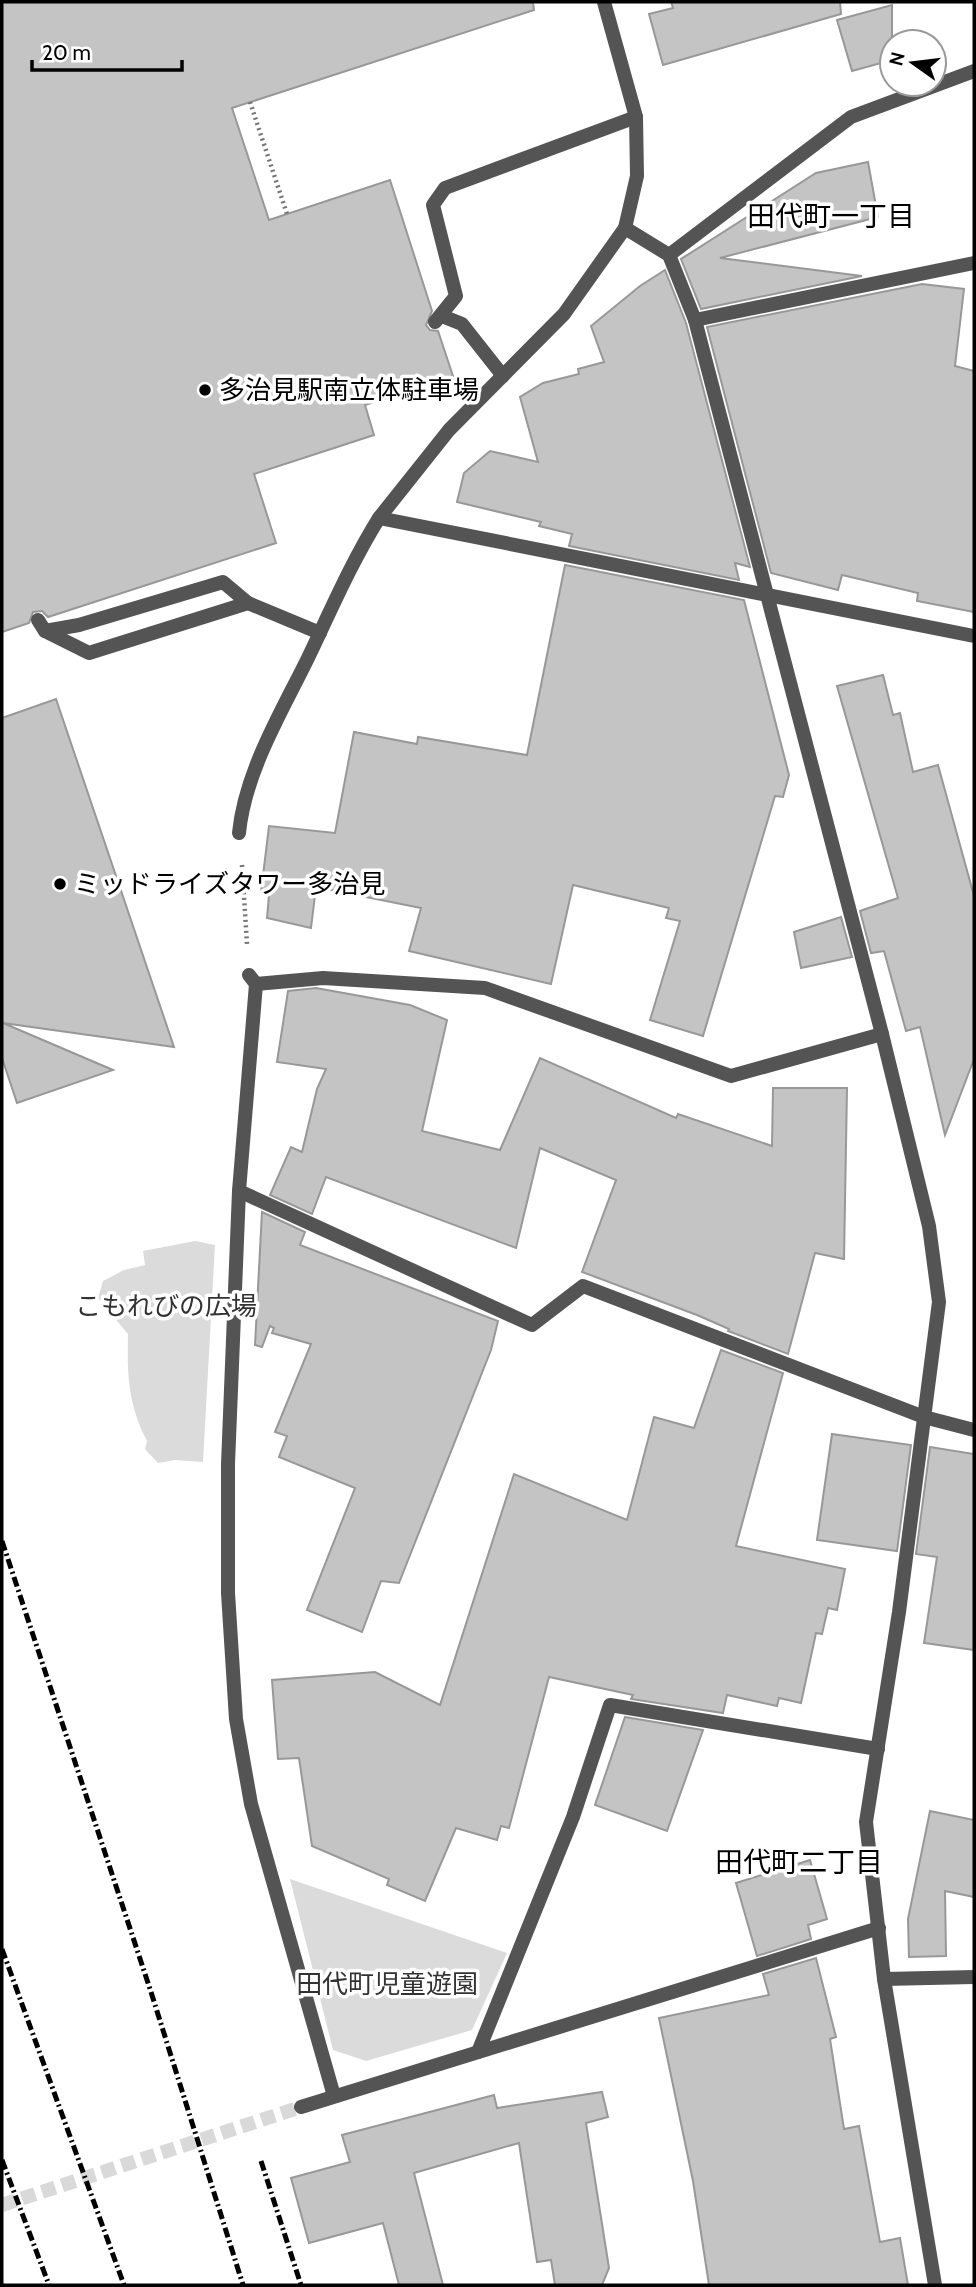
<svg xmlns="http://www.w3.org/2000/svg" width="976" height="2287" viewBox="0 0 976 2287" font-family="Cabin,'Noto Sans JP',sans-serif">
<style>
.green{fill:#dbdbdb}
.building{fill:#c4c4c4;stroke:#989898;stroke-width:2}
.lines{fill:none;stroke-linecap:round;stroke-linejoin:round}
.minor-tunnel{stroke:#d9d9d9;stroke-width:14;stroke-dasharray:14 7;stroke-linecap:butt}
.path{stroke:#767676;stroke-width:4.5;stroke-dasharray:2 3.5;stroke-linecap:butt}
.service{stroke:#545454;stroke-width:14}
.minor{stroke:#545454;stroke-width:14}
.tertiary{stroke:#545454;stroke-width:14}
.rail{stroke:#000;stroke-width:5;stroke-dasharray:10 3.5 2 3.5;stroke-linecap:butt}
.poi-dot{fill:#000;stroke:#fff;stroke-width:2.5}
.labels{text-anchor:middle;stroke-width:7;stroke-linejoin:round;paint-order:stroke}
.poi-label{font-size:26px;fill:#000;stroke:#fff;text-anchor:start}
.park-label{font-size:26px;fill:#323232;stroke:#fff}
.neighbourhood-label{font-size:28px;fill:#000;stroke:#fff}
</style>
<rect width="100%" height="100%" fill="#fff"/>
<g class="green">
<path d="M 195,1241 L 215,1245 L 203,1462 L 175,1460 L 158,1463 L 145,1449 L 147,1441 C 128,1404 127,1375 128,1334 L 98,1298 L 103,1281 L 124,1270 L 145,1265 L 143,1251 Z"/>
<path d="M 290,1879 L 507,1953 L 472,2030 L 366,2061 L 333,2050 Z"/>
</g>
<g class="building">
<path d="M 2,2 L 533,2 L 534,10 L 232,108 L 269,220 L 390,180 L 432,311 L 426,325 L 430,330 L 438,331 L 453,376 L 365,405 L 374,435 L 254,474 L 276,543 L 48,617 L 42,611 L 33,612 L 29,623 L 2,632 Z"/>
<path d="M 671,2 L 840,2 L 841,14 L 663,65 L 649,14 L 673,8 Z"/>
<path d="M 892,5 L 892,60 L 852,71 L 837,20 Z"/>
<path d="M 868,162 L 878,217 L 720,258 L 862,276 L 701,309 L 681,259 L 816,173 Z"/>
<path d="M 665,270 L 686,323 L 750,567 L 735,563 L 739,580 L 569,546 L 572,534 L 539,526 L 541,522 L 457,502 L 464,473 L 490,451 L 538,462 L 520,397 L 543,383 L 579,374 L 578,369 L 604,362 L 591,326 L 640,286 Z"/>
<path d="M 922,284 L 964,289 L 955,366 L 974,371 L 974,612 L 917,601 L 918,593 L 842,575 L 838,590 L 771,573 L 707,327 Z"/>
<path d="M 565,565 L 744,600 L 789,775 L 783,797 L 775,796 L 703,1036 L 650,1020 L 680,921 L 666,918 L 669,908 L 573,885 L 551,984 L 409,951 L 421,908 L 316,887 L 311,928 L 267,918 L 269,895 L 261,892 L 269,826 L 335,833 L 354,732 L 417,744 L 418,737 L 527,755 Z"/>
<path d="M 883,675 L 893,715 L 900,713 L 913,772 L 938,765 L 974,896 L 974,1059 L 945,1135 L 920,1027 L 906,1031 L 884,951 L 871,953 L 860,911 L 898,898 L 837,686 Z"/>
<path d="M 56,699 L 174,1047 L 3,1023 L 113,1070 L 17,1103 L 2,1058 L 2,718 Z"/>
<path d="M 841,917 L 852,957 L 801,968 L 794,932 Z"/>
<path d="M 316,988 L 410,1005 L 447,1020 L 422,1131 L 500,1150 L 540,1058 L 676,1118 L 678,1114 L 772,1146 L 773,1088 L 847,1088 L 844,1259 L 815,1253 L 788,1354 L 728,1331 L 729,1329 L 697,1315 L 582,1272 L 616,1180 L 540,1148 L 516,1248 L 326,1177 L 312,1214 L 270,1195 L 291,1147 L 302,1152 L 317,1089 L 326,1069 L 277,1062 L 288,991 Z"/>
<path d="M 262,1212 L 305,1232 L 300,1245 L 498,1321 L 491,1350 L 399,1583 L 381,1581 L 362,1632 L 307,1610 L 355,1488 L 279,1457 L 287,1436 L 275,1432 L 311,1344 L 272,1333 L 274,1328 L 270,1326 L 262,1347 L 255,1345 Z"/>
<path d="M 721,1350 L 783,1373 L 736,1546 L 845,1569 L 837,1610 L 828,1608 L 822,1634 L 816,1633 L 801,1703 L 779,1698 L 777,1706 L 727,1695 L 723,1713 L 631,1699 L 633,1695 L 549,1677 L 509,1828 L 501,1826 L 497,1840 L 456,1828 L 425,1901 L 387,1885 L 389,1879 L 312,1846 L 299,1758 L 278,1759 L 272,1680 L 375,1672 L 440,1705 L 514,1474 L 627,1520 L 654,1417 L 694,1428 Z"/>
<path d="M 832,1434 L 911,1445 L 897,1551 L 817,1540 Z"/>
<path d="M 930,1447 L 974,1454 L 974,1650 L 924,1643 L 937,1557 L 916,1554 Z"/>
<path d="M 625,1717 L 703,1730 L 667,1831 L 595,1805 Z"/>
<path d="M 930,1811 L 974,1820 L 974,1897 L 945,1891 L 946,1956 L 909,1957 L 908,1919 Z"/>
<path d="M 810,1860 L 827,1919 L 808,1925 L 811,1939 L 757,1956 L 736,1883 Z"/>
<path d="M 816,1958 L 836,2037 L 830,2039 L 844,2129 L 859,2126 L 880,2242 L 900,2238 L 908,2285 L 709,2285 L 693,2181 L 659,2018 L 769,1995 L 763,1974 Z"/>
<path d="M 602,2092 L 608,2117 L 586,2123 L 609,2268 L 602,2285 L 555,2285 L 551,2260 L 537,2262 L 519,2143 L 414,2173 L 443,2285 L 399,2285 L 383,2223 L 309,2243 L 291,2178 L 350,2162 L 342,2135 L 494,2095 L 497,2108 Z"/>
</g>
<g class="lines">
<path class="minor-tunnel" d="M 2,2205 L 301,2107"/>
<g class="path">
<path d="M 250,102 L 287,214"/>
<path d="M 242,865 L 247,944"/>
</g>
<g class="service">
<path d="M 669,255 L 851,117 L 974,71"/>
<path d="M 442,316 L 462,324 L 503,376"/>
<path d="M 695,320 L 974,263"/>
<path d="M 435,322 L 456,296 L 433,205 L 445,188 L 636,117"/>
<path d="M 38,620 L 45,631 L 89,653 L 248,603 L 320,633"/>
<path d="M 45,631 L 79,625 L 223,582 L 248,603"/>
<path d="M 256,984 L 323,978 L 485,988 L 731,1076 L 882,1034"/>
<path d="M 239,1191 L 532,1325 L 583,1286 L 924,1417"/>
<path d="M 478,2052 L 573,1817 L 610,1705 L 878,1749"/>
</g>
<g class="minor">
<path d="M 379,518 L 449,430 L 564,314 L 625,228 L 669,255 L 695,320 L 882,1034 L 929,1226 L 939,1302 L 899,1612 L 866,1822 L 884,1979 L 935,2285"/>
<path d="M 239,833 C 245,772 281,713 308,658 C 331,610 351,563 379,518 L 974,636"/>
<path d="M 249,975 L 256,984 L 239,1191 L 228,1464 L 228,1593 L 236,1719 L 251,1804 L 334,2096"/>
<path d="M 924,1417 L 974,1430"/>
<path d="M 884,1979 L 974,1977"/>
<path d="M 301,2107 L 879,1928"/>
</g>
<path class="tertiary" d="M 604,2 L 636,117 L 637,176 L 625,228"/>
<g class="rail">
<path d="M 2,1541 L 151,1992 L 243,2285"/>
<path d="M 2,1949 L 124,2285"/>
<path d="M 2,2160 L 49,2285"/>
<path d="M 261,2161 L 301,2285"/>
</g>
</g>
<g class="poi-dot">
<circle cx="205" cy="390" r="7"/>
<circle cx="60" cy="884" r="7"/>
</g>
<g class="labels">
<g class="poi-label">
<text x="219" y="399">多治見駅南立体駐車場</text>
<text x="74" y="893">ミッドライズタワー多治見</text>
</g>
<g class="park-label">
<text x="166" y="1315">こもれびの広場</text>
<text x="387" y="1993">田代町児童遊園</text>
</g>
<g class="neighbourhood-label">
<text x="831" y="226">田代町一丁目</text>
<text x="799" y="1872">田代町二丁目</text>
</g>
</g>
<rect width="976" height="2287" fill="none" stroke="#000000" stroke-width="7"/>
<g transform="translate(913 63) rotate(284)"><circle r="33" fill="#ffffff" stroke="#999999" stroke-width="2"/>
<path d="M0-5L12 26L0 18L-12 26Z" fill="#000000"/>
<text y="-10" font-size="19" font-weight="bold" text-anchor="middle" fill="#000000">N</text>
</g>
<path d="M32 60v10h150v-10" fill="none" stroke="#000000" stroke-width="3.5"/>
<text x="42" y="60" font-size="21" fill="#000000" stroke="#ffffff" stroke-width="5" paint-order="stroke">20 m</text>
</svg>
